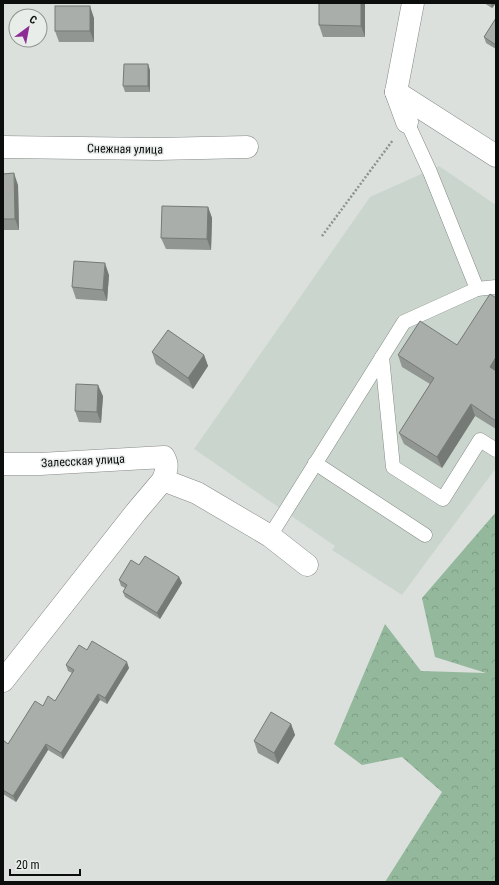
<svg xmlns="http://www.w3.org/2000/svg" width="499" height="885" viewBox="0 0 499 885" font-family="'Roboto Condensed',sans-serif">
<style>
.built{fill:#cad6cd}
.forest{fill:url(#forest-crowns)}
.lines{fill:none;stroke-linecap:round;stroke-linejoin:round}
.service-casing{stroke:#858a86;stroke-width:15}
.minor-casing{stroke:#858a86;stroke-width:23}
.path{stroke:#8e918f;stroke-width:2.5;stroke-dasharray:2 2;stroke-linecap:butt}
.service{stroke:#fff;stroke-width:14}
.minor{stroke:#fff;stroke-width:22}
.wall{fill:#919692}
.shaded-wall{fill:#767a77}
.building{fill:#a9aeaa;stroke:#767a77}
.labels{text-anchor:middle;stroke-width:3;stroke-linejoin:round;paint-order:stroke}
.street-label{font-size:12px;fill:#0c0e0d;stroke:#e8ede9}
</style>
<defs>
<pattern id="forest-crowns" width="20" height="18" patternUnits="userSpaceOnUse"><rect width="20" height="18" fill="#94b89c"/><path d="M2 6a3 3 0 1 1 6 0M12 15a3 3 0 1 1 6 0" fill="none" stroke="#7e9d85"/></pattern>
</defs>
<rect width="100%" height="100%" fill="#dbe0dc"/>
<path class="built" d="M 439,166 L 496,205 L 496,468 L 402,595 L 332,550 L 335,546 L 194,449 L 370,197 Z"/>
<path class="forest" d="M 496,512 L 496,882 L 385,882 L 442,792 L 402,757 L 362,765 L 334,744 L 385,624 L 421,671 L 486,673 L 435,657 L 422,598 Z"/>
<g class="lines">
<defs>
<g id="service">
<path d="M 407,122 L 430,172 L 477,289"/>
<path d="M 382,357 L 393,467 L 443,499 L 480,440 L 496,450"/>
<path d="M 315,463 L 425,535"/>
<path d="M 270,536 L 404,322 L 477,289 L 496,287"/>
</g>
<g id="minor">
<path d="M 396,92 L 496,156"/>
<path d="M 407,122 L 396,92 L 413,3"/>
<path d="M 3,147 L 157,149 L 247,147"/>
<path d="M 3,464 L 40,464 L 164,457 C 169,466 166,471 163,480"/>
<path d="M 3,681 L 136,512 L 163,480 L 197,493 L 270,536 L 307,565"/>
</g>
</defs>
<use href="#service" class="service-casing"/>
<use href="#minor" class="minor-casing"/>
<path class="path" d="M 322,236 L 393,140"/>
<use href="#service" class="service"/>
<use href="#minor" class="minor"/>
</g>
<g class="wall">
<path d="M 365,3 L 365,37 L 323,37 L 319,25 Z"/>
<path d="M 484,3 L 496,3 L 492,8 Z"/>
<path d="M 94,18 L 94,42 L 59,42 L 55,31 Z"/>
<path d="M 496,18 L 496,49 L 486,43 L 484,37 Z"/>
<path d="M 150,70 L 150,92 L 125,92 L 123,86 Z"/>
<path d="M 3,174 L 18,185 L 19,230 L 3,230 Z"/>
<path d="M 208,207 L 212,218 L 211,250 L 166,249 L 161,238 Z"/>
<path d="M 109,275 L 107,301 L 76,299 L 72,287 Z"/>
<path d="M 496,298 L 496,429 L 475,416 L 442,468 L 404,444 L 399,433 L 430,384 L 402,367 L 398,355 L 457,345 Z"/>
<path d="M 152,352 L 204,355 L 208,366 L 193,389 L 156,364 Z"/>
<path d="M 103,396 L 101,423 L 79,422 L 75,411 Z"/>
<path d="M 139,565 L 179,577 L 182,583 L 160,619 L 125,597 L 123,592 L 125,588 L 121,586 L 119,580 Z"/>
<path d="M 87,650 L 129,668 L 107,704 L 100,700 L 63,759 L 48,750 L 16,802 L 3,794 L 3,740 L 8,744 L 43,706 L 55,701 L 72,673 L 68,671 L 66,665 Z"/>
<path d="M 291,724 L 295,735 L 278,764 L 258,753 L 254,741 Z"/>
</g>
<g class="shaded-wall">
<path d="M 361,3 L 365,3 L 365,37 L 361,26 Z"/>
<path d="M 491,3 L 496,3 L 492,8 Z"/>
<path d="M 90,6 L 94,18 L 94,42 L 90,31 Z"/>
<path d="M 148,64 L 150,70 L 150,92 L 148,86 Z"/>
<path d="M 14,173 L 18,185 L 19,230 L 15,219 Z"/>
<path d="M 208,207 L 212,218 L 211,250 L 207,239 Z"/>
<path d="M 105,263 L 109,275 L 107,301 L 103,290 Z"/>
<path d="M 204,355 L 208,366 L 193,389 L 188,378 Z"/>
<path d="M 496,357 L 496,375 L 490,367 Z"/>
<path d="M 98,385 L 103,396 L 101,423 L 97,412 Z"/>
<path d="M 471,404 L 475,416 L 442,468 L 437,457 Z"/>
<path d="M 179,577 L 182,583 L 160,619 L 157,613 Z"/>
<path d="M 127,662 L 129,668 L 107,704 L 105,698 Z"/>
<path d="M 98,694 L 100,700 L 63,759 L 61,753 Z"/>
<path d="M 291,724 L 295,735 L 278,764 L 274,753 Z"/>
<path d="M 46,744 L 48,750 L 16,802 L 13,796 Z"/>
</g>
<g class="building">
<path d="M 319,3 L 361,3 L 361,26 L 319,25 Z"/>
<rect x="55" y="6" width="35" height="25"/>
<path d="M 496,18 L 496,45 L 484,37 Z"/>
<path d="M 124,64 L 148,64 L 148,86 L 123,86 Z"/>
<path d="M 14,173 L 15,219 L 3,219 L 3,174 Z"/>
<path d="M 162,206 L 208,207 L 207,239 L 161,238 Z"/>
<path d="M 74,261 L 105,263 L 103,290 L 72,287 Z"/>
<path d="M 490,294 L 496,298 L 496,357 L 490,367 L 496,371 L 496,421 L 471,404 L 437,457 L 399,433 L 434,378 L 398,355 L 420,321 L 457,345 Z"/>
<path d="M 168,330 L 204,355 L 188,378 L 152,352 Z"/>
<path d="M 76,384 L 98,385 L 97,412 L 75,411 Z"/>
<path d="M 145,556 L 179,577 L 157,613 L 123,592 L 127,585 L 119,580 L 131,560 L 139,565 Z"/>
<path d="M 92,641 L 127,662 L 105,698 L 98,694 L 61,753 L 46,744 L 13,796 L 3,790 L 3,740 L 8,744 L 35,701 L 43,706 L 48,696 L 55,701 L 74,670 L 66,665 L 79,645 L 87,650 Z"/>
<path d="M 271,712 L 291,724 L 274,753 L 254,741 Z"/>
</g>
<g class="labels">
<g class="street-label">
<text transform="translate(125 149) rotate(1)" y="4">Снежная улица</text>
<text transform="translate(83 461) rotate(-3)" y="4">Залесская улица</text>
</g>
</g>
<rect width="499" height="885" fill="none" stroke="#0c0e0d" stroke-width="8"/>
<g transform="translate(28 28) rotate(32)"><circle r="19" fill="#e8ede9" stroke="#909491"/>
<path d="M0-3L7 15L0 10L-7 15Z" fill="#8d2c95"/>
<text y="-6" font-size="11" font-weight="bold" text-anchor="middle" fill="#0c0e0d">С</text>
</g>
<path d="M10 869v6h70v-6" fill="none" stroke="#0c0e0d" stroke-width="2"/>
<text x="16" y="869" font-size="12" fill="#0c0e0d" stroke="#e8ede9" stroke-width="3" paint-order="stroke">20 m</text>
</svg>
